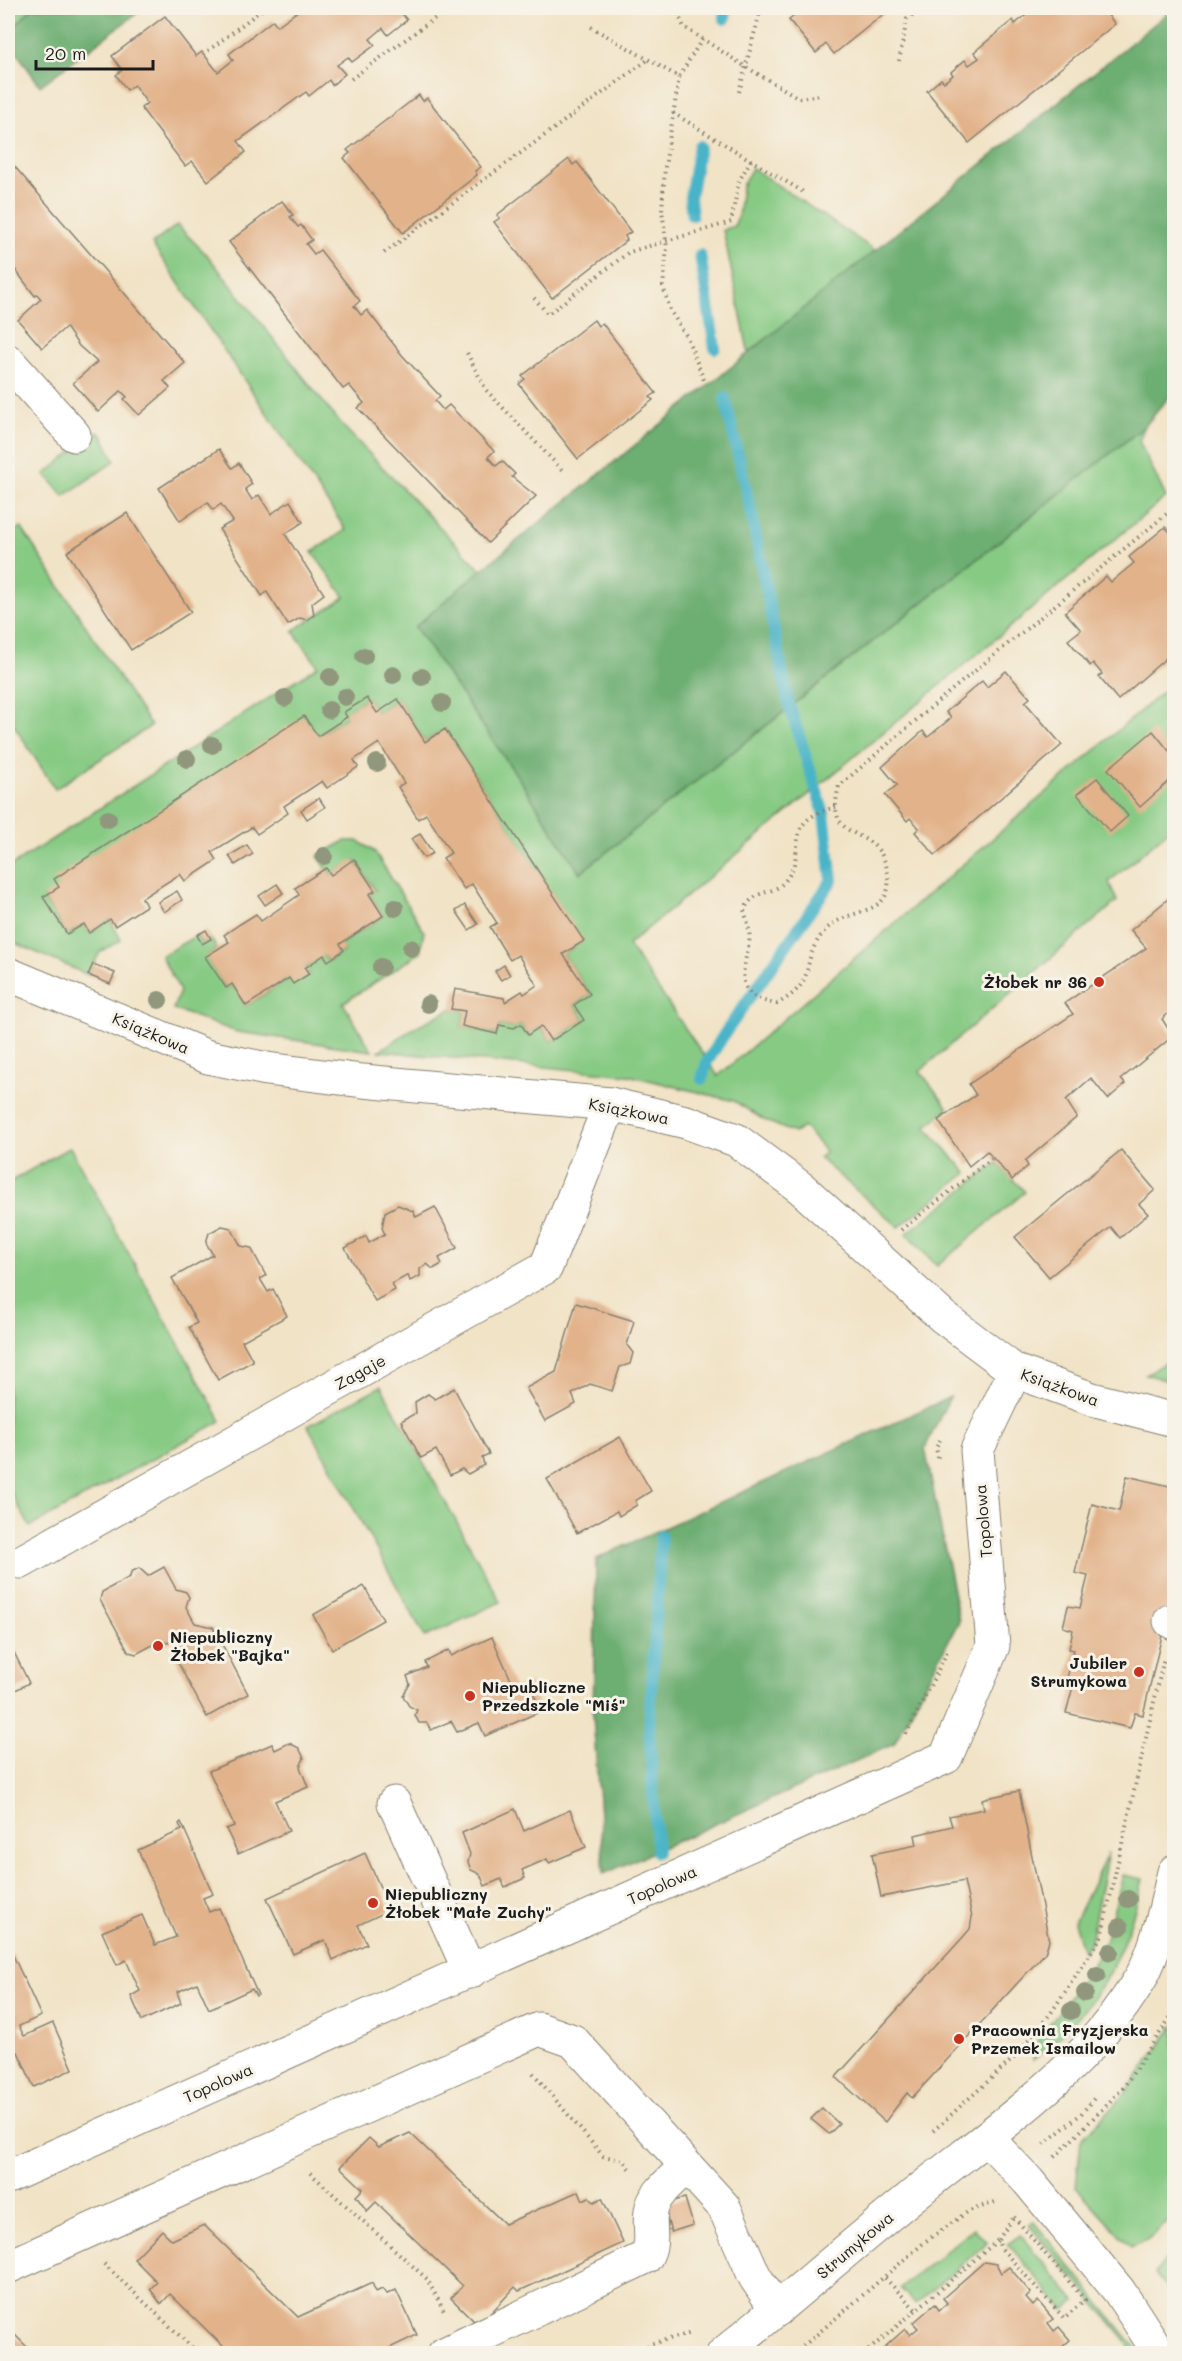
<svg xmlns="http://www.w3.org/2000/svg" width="1182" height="2361" viewBox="0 0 1182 2361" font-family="Mali,sans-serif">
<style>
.green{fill:#87ca84;stroke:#527350;stroke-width:1.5}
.forest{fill:#6dae72;stroke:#446547;stroke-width:1.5}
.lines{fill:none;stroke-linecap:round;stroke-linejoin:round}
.stream{stroke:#4ab4c8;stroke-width:12}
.building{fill:#e2b28a}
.minor-casing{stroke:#868071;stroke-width:35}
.path{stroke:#868071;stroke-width:4;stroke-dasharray:1.5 4.5;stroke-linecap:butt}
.minor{stroke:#fff;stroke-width:33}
.tree{fill:#90977c}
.poi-dot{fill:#c8321e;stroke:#f7f3e8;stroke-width:2}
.labels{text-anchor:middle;stroke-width:6;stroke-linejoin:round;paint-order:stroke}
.poi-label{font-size:16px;font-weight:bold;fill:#1c1c1c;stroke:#f7f3e8;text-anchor:start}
.street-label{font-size:16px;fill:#1c1c1c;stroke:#f7f3e8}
</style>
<rect width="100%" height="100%" fill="#f7f3e8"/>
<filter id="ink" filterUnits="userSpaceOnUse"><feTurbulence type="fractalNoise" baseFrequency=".0167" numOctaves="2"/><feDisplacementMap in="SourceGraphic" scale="12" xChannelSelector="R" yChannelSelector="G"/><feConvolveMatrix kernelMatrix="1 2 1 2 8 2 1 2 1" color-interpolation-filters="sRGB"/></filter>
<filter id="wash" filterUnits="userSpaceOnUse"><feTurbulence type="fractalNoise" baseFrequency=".008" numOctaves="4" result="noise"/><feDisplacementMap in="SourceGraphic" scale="24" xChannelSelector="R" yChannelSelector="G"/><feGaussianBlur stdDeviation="1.35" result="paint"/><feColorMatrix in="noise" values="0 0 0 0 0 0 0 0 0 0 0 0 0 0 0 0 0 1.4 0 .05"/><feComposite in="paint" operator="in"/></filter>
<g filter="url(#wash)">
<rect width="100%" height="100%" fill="#f1e3c6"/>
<g class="green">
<path d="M 8,8 L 32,8 L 8,34 Z"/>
<path d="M 752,168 L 876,251 L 749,355 L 723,230 L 734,226 L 738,217 L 742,186 Z"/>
<path d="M 177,225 L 208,256 L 339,422 L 481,570 L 415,627 L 520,780 L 580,873 L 1145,426 L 1139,441 L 1166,497 L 628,945 L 718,1076 L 1174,682 L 1174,826 L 1109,882 L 1117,901 L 920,1071 L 948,1108 L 926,1127 L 967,1173 L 899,1227 L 819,1158 L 826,1152 L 804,1127 L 794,1133 L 764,1120 L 734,1101 L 628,1075 L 379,1051 L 417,1026 L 451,1009 L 465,1011 L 462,1026 L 497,1034 L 499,1025 L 514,1028 L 521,1024 L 528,1035 L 541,1026 L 551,1041 L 584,1020 L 574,1005 L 590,994 L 563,954 L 583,941 L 445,729 L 425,742 L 398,699 L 377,713 L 367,698 L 345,712 L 347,717 L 318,736 L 43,898 L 67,934 L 84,924 L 89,933 L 110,919 L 121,940 L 100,952 L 88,975 L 8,940 L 8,868 L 318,666 L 293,631 L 345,597 L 312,552 L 346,530 L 152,244 Z"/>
<path d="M 97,432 L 102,435 L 115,461 L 64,496 L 45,474 Z"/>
<path d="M 21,527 L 151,726 L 55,789 L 8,716 L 8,536 Z"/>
<path d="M 345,841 L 358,841 L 375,852 L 424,931 L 420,953 L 343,1003 L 372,1051 L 237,1032 L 173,1009 L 180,991 L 161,956 L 197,935 L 202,944 L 211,939 L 217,949 L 206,957 L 226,988 L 232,984 L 246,1006 L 289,978 L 309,974 L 305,968 L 324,955 L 328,961 L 344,951 L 340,944 L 383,916 L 369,894 L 375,890 L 355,860 L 331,875 L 318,856 Z"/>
<path d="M 70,1147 L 221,1421 L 30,1527 L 8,1488 L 8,1183 Z"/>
<path d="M 997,1163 L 1025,1192 L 937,1266 L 906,1234 Z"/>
<path d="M 1174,1357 L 1174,1383 L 1146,1374 Z"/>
<path d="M 381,1386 L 501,1602 L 425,1637 L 308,1426 Z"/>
<path d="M 1108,1853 L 1090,1942 L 1083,1953 L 1074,1922 Z"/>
<path d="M 1123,1875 L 1143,1879 C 1124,1959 1097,2008 1033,2060 L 1035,2044 L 1090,1969 L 1106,1939 Z"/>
<path d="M 1174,2026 L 1174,2217 L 1148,2239 L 1131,2247 L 1076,2187 L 1081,2140 L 1124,2095 Z"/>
<path d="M 1033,2221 L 1140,2353 L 1132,2353 L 1125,2339 L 1029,2225 Z"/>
<path d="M 974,2228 L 987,2243 L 916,2304 L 900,2288 Z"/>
<path d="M 1020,2235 L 1076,2301 L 1064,2311 L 1008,2244 Z"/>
<path d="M 1174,2254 L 1174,2297 L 1155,2274 L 1166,2258 Z"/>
</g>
<g class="forest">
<path d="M 32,8 L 144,8 L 40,86 L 8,40 L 8,34 Z"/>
<path d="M 1174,8 L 1174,391 L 1145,426 L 580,873 L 520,780 L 415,627 L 481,570 Z"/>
<path d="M 950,1397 L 925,1448 L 959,1621 L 894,1744 L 604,1874 L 593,1715 L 596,1559 Z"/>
</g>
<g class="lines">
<g class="stream">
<path d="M 725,19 L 726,8"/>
<path d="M 692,215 L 690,198 L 699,146"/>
<path d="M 700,255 L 715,348"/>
<path d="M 702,1079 L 707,1062 L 725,1033 L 832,880 L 824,814 L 788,701 L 751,512 L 725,398"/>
<path d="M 657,1852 L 649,1728 L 661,1536"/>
</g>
</g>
<g id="blocks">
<g class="building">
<path d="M 302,8 L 411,8 L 402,14 L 407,20 L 388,35 L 383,28 L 370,39 L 375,45 L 352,62 L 348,57 L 337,65 L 345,74 L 332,85 L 329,80 L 309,96 L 306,92 L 238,141 L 246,152 L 208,181 L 192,161 L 185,166 L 141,108 L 147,103 L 134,85 L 127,90 L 116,75 L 122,70 L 112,56 L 165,16 L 196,56 L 202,52 L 218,72 L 233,60 L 229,54 L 273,20 L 277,26 Z"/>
<path d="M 796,8 L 891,8 L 834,54 L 826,44 L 816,53 L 789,20 L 799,12 Z"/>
<path d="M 1029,8 L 1116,8 L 1107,14 L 1115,24 L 969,143 L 927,91 L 941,79 L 944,82 L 953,75 L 951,72 L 965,60 L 969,65 L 979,58 L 974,52 L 1013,20 L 1015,24 L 1025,16 L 1022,13 Z"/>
<path d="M 419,95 L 423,101 L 427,98 L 481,167 L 475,171 L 477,175 L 403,233 L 344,158 L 350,153 L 347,150 Z"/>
<path d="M 8,159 L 185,363 L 164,381 L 170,388 L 139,415 L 124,399 L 127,397 L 121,391 L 98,412 L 73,383 L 97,362 L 79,346 L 66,327 L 42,348 L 18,320 L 41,299 L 37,294 L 35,296 L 11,264 L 8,267 Z"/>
<path d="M 569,159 L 573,165 L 577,162 L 631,232 L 625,236 L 627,240 L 552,298 L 494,222 L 500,218 L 497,215 Z"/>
<path d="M 282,201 L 293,215 L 290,217 L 298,227 L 301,225 L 312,240 L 306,244 L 314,254 L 320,250 L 360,301 L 354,306 L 361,315 L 367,310 L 402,355 L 440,396 L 435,401 L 443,410 L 449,405 L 494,451 L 488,457 L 496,466 L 502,461 L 515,474 L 512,477 L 536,496 L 488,543 L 358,408 L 364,403 L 349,385 L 343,389 L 229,242 Z"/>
<path d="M 594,320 L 598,326 L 602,323 L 656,393 L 650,397 L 653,400 L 578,459 L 519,384 L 525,379 L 522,376 Z"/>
<path d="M 219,449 L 232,468 L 239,463 L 252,484 L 245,489 L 252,500 L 259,495 L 271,514 L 290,501 L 303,522 L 285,534 L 324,594 L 312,603 L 314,615 L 307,620 L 300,618 L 288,625 L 267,592 L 262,596 L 219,529 L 233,521 L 221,504 L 213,510 L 208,502 L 180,521 L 159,488 Z"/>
<path d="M 127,513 L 191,612 L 131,650 L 67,552 Z"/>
<path d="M 1165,527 L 1170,532 L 1174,529 L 1174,651 L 1118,700 L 1099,677 L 1102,674 L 1093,663 L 1090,666 L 1068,640 L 1081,630 L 1065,612 L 1106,576 L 1111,582 L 1134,563 L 1129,557 Z"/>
<path d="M 1006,671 L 1030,698 L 1025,702 L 1062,745 L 935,855 L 915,832 L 919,828 L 910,818 L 907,821 L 885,795 L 897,785 L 882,767 L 923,731 L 928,737 L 951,718 L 946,712 L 982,681 L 987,687 Z"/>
<path d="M 367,698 L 377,713 L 398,699 L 425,742 L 445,729 L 584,941 L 563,954 L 590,994 L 574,1005 L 584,1020 L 551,1041 L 541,1026 L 528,1035 L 521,1024 L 514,1028 L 499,1025 L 497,1034 L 462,1026 L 465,1011 L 451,1009 L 455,989 L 504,998 L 505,1002 L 522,991 L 524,994 L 537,985 L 518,955 L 510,960 L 500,944 L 490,927 L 497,923 L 472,884 L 464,889 L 443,858 L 451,853 L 426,814 L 418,819 L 398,787 L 404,783 L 379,743 L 354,760 L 358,767 L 327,788 L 322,781 L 284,806 L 288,813 L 272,824 L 257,834 L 252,827 L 212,852 L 217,860 L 185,881 L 180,874 L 142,898 L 146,906 L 115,926 L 110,919 L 89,933 L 84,924 L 67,934 L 43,897 L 59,887 L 54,879 L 304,716 L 318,736 L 347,717 L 344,712 Z"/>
<path d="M 1153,731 L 1174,757 L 1174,777 L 1140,807 L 1108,769 Z"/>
<path d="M 1097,778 L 1128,816 L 1110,832 L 1077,794 Z"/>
<path d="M 319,798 L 325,807 L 307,819 L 301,810 Z"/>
<path d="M 420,834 L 433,853 L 424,858 L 411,839 Z"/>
<path d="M 247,845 L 253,854 L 235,865 L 229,856 Z"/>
<path d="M 354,859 L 375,891 L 369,894 L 383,916 L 340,944 L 344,950 L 328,961 L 324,955 L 305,968 L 309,974 L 293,984 L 289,978 L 246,1006 L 232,984 L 226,988 L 205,957 L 229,942 L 224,935 L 240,924 L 256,914 L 261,921 L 299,895 L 295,888 L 326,868 L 331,875 Z"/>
<path d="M 277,884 L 283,893 L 265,905 L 259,896 Z"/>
<path d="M 177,891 L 182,900 L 164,912 L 158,902 Z"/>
<path d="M 1174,894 L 1174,1008 L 1162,1019 L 1173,1036 L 1121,1079 L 1125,1084 L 1108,1099 L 1091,1078 L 1066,1100 L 1077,1117 L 1025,1161 L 1028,1166 L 1012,1180 L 987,1151 L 969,1166 L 938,1120 L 976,1095 L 969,1084 L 1073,1014 L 1065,1003 L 1146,948 L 1131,930 Z"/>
<path d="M 465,905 L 478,924 L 469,930 L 456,911 Z"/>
<path d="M 206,930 L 211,939 L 202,944 L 197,935 Z"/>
<path d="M 93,964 L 115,973 L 110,984 L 88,975 Z"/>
<path d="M 504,965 L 510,975 L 501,980 L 495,971 Z"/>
<path d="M 1121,1150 L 1155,1190 L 1139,1204 L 1148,1214 L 1120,1238 L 1111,1227 L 1049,1277 L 1015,1237 Z"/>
<path d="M 398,1205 L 413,1211 L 416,1217 L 435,1207 L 457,1248 L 439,1258 L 442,1264 L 433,1269 L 427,1264 L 420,1269 L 420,1276 L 410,1281 L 408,1275 L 392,1284 L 395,1290 L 375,1301 L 345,1248 L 366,1236 L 369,1243 L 385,1234 L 382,1228 L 385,1212 Z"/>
<path d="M 222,1226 L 231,1228 L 241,1246 L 251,1248 L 266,1276 L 260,1279 L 268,1292 L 273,1289 L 287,1316 L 242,1341 L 253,1361 L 218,1380 L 189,1327 L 197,1323 L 172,1278 L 213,1255 L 206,1243 L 209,1233 Z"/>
<path d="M 576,1303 L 634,1321 L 627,1345 L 633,1353 L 630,1364 L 620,1367 L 612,1391 L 590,1384 L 572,1394 L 576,1404 L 545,1421 L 526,1388 L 556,1372 Z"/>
<path d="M 454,1388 L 489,1454 L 482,1457 L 484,1465 L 468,1474 L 462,1469 L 450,1475 L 436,1450 L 421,1458 L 401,1421 L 416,1413 L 415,1402 L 428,1394 L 435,1399 Z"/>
<path d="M 620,1437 L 651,1491 L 635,1501 L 637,1505 L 619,1516 L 617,1511 L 577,1533 L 547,1479 Z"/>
<path d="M 1127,1476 L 1174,1487 L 1174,1585 L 1143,1715 L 1135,1713 L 1130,1728 L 1066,1713 L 1075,1679 L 1067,1678 L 1074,1650 L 1069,1649 L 1073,1630 L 1063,1627 L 1068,1606 L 1080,1608 L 1088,1576 L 1075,1573 L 1092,1504 L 1119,1511 Z"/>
<path d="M 164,1567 L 176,1589 L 186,1592 L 189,1597 L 186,1607 L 195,1623 L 213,1627 L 248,1694 L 207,1717 L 176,1659 L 180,1648 L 175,1639 L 168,1643 L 160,1641 L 136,1654 L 129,1652 L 100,1600 L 102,1592 L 130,1577 L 131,1572 L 139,1568 L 148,1576 Z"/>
<path d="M 364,1586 L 383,1620 L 332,1649 L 313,1615 Z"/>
<path d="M 492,1637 L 515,1689 L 529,1683 L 541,1711 L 485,1736 L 479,1723 L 457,1732 L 451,1721 L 431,1730 L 427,1723 L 419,1723 L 415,1715 L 417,1710 L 409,1706 L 403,1696 L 410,1684 L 407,1676 L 427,1667 L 425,1662 L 449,1650 L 451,1656 Z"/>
<path d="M 8,1640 L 29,1683 L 8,1694 Z"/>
<path d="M 289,1743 L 299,1748 L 304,1758 L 300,1767 L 308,1787 L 275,1801 L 289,1831 L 238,1854 L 226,1829 L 234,1826 L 209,1771 L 272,1744 L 275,1750 Z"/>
<path d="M 1019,1791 L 1049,1941 L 1045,1953 L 912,2098 L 907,2093 L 885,2122 L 836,2077 L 964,1936 L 970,1929 L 972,1917 L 964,1881 L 881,1897 L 872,1854 L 917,1845 L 915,1835 L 952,1826 L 949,1816 L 984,1809 L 982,1799 Z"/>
<path d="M 515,1809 L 524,1831 L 570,1810 L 586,1847 L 549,1863 L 547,1859 L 522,1870 L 525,1878 L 505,1887 L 501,1879 L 485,1886 L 480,1874 L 471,1870 L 468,1862 L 470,1854 L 462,1833 Z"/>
<path d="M 181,1822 L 213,1894 L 203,1898 L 209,1912 L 219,1908 L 258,1995 L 256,1996 L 252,1989 L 209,2009 L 197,1983 L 177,1992 L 181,2003 L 142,2021 L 131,1996 L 140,1991 L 126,1960 L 117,1965 L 102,1932 L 142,1915 L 155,1945 L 176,1937 L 138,1850 L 182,1830 L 179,1824 Z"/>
<path d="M 365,1853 L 390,1910 L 358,1925 L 367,1944 L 333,1960 L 325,1940 L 293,1954 L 267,1898 Z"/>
<path d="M 12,1953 L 41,2016 L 19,2026 L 24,2036 L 53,2023 L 73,2069 L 34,2087 L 18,2052 L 8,2056 L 8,1956 Z"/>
<path d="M 8,2059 L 14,2075 L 8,2078 Z"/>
<path d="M 822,2108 L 839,2124 L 829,2134 L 811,2119 Z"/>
<path d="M 410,2133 L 505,2224 L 579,2191 L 583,2200 L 589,2197 L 594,2202 L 602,2198 L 623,2243 L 519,2291 L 515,2287 L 489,2315 L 474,2321 L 451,2298 L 463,2286 L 376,2202 L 367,2211 L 356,2196 L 363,2189 L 340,2167 L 369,2138 L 379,2147 Z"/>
<path d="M 685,2198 L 693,2225 L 671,2232 L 663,2204 Z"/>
<path d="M 204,2225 L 298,2317 L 372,2283 L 376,2292 L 382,2289 L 387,2294 L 396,2290 L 417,2335 L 377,2354 L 231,2354 L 170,2294 L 161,2304 L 150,2289 L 157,2282 L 134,2259 L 162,2230 L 172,2240 Z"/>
<path d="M 984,2262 L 996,2264 L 1001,2273 L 1009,2267 L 1031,2293 L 1026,2298 L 1033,2306 L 1038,2301 L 1053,2319 L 1048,2323 L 1054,2331 L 1059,2327 L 1070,2340 L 1061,2348 L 1065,2354 L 877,2354 L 905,2329 L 910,2335 L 918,2328 L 913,2323 L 935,2304 L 939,2310 L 947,2303 L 943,2298 Z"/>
<path d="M 8,2328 L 34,2354 L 8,2354 Z"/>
</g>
</g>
</g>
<g filter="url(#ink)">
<use href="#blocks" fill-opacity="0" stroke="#868071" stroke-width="1.5"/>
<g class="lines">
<defs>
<g id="minor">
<path d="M 8,361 L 74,435"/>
<path d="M 8,974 L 208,1057 L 267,1069 L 363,1081 L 610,1104 L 686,1122 L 736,1140 L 801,1188 L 943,1317 L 1015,1371 L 1092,1399 L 1174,1420"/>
<path d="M 21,1562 L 546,1267 L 610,1104"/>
<path d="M 1170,1621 L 1174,1623"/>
<path d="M 394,1803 L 470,1972"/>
<path d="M 988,2139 L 1028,2181 L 1119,2291 L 1160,2354"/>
<path d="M 8,2177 L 946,1757 L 993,1646 L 977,1450 L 1015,1371"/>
<path d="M 8,2267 L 539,2029 L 573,2041 L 724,2207 L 755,2277 L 777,2310"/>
<path d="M 444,2354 L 646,2257 C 655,2241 648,2228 651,2211 C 653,2194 674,2179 686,2166"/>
<path d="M 723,2354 C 795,2295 864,2234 936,2177 C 1010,2119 1091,2062 1140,1979 C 1156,1952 1167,1903 1174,1872"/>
</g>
</defs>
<use href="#minor" class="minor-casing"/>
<g class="path">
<path d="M 675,8 L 684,27 L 746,67 L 799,98 L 821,95"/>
<path d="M 591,27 L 679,77 L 702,39"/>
<path d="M 208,51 L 264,8"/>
<path d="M 899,61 L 907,19 L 921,8"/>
<path d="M 679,77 L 665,167 L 662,210 L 667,248 L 663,286 L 670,310 L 687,337 L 704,380"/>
<path d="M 351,79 L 449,8"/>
<path d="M 739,92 L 761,8"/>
<path d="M 673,113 L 805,193"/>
<path d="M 384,253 L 649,59"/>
<path d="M 534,298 L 548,314 L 629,252 L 731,222 L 739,181 L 751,160"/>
<path d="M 467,353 L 486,390 L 564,472"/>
<path d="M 836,807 C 778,821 810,851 785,881 C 771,897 756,887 744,910 C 747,920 751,932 749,943 C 742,976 734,996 777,1004 C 820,980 798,966 822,934 C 845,904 893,920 888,876 C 882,819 822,850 839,786 L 948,693 L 1174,508"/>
<path d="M 901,1230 L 992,1158"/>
<path d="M 938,1458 L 936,1448 L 940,1440"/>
<path d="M 906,1734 L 948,1650"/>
<path d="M 533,2073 L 603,2156 L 623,2160 L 631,2171"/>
<path d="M 933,2131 L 1015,2057 L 1051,2013 L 1101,1937 L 1164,1658"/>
<path d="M 1044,2144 L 1081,2114 L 1096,2096"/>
<path d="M 1055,2157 L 1123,2088 L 1174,2012"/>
<path d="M 310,2173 L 427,2279 L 445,2313"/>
<path d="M 1014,2217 L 1085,2300 L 1064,2318 L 1000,2247 L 998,2240 Z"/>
<path d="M 104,2264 L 199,2354"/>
<path d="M 885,2278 L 916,2310 L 998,2240"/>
<path d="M 638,2354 L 650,2344 L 692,2333"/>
<path d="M 794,2354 L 926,2241 L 969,2211 L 998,2201"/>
<path d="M 864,2354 L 916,2310"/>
</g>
<use href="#minor" class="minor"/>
</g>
<g class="tree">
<circle cx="364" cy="656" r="9"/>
<circle cx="393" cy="675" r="9"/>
<circle cx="330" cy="677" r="9"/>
<circle cx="422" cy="677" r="9"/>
<circle cx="345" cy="697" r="9"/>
<circle cx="285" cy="698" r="9"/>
<circle cx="442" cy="703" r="9"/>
<circle cx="329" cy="710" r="9"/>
<circle cx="212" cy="745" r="9"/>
<circle cx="187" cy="759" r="9"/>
<circle cx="377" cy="763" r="9"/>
<circle cx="108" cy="819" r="9"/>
<circle cx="324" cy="856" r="9"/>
<circle cx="395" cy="908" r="9"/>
<circle cx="411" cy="948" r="9"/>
<circle cx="381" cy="967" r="9"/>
<circle cx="159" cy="1000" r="9"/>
<circle cx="428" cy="1004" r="9"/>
<circle cx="1128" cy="1899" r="9"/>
<circle cx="1120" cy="1927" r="9"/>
<circle cx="1110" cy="1952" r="9"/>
<circle cx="1097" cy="1975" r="9"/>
<circle cx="1085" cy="1993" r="9"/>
<circle cx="1071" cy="2011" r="9"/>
</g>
</g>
<g class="poi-dot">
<circle cx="1099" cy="982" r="6"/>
<circle cx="158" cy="1646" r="6"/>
<circle cx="1139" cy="1672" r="6"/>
<circle cx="470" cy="1696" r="6"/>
<circle cx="373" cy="1903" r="6"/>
<circle cx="959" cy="2039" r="6"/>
</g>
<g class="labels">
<g class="poi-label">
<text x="1087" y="988" text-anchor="end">Żłobek nr 36</text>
<text x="170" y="1643">Niepubliczny<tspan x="170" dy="18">Żłobek "Bajka"</tspan></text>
<text x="1127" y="1669" text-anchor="end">Jubiler<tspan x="1127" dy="18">Strumykowa</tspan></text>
<text x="482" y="1693">Niepubliczne<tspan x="482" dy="18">Przedszkole "Miś"</tspan></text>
<text x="385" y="1900">Niepubliczny<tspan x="385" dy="18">Żłobek "Małe Zuchy"</tspan></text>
<text x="971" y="2036">Pracownia Fryzjerska<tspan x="971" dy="18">Przemek Ismailow</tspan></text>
</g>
<g class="street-label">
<text transform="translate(151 1033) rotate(23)" y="6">Książkowa</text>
<text transform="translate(629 1111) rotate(11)" y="6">Książkowa</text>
<text transform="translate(360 1372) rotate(-29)" y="6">Zagaje</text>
<text transform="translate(1060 1387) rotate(20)" y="6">Książkowa</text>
<text transform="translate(983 1521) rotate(-95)" y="6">Topolowa</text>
<text transform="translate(662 1885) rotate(-24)" y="6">Topolowa</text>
<text transform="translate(218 2083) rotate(-24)" y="6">Topolowa</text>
<text transform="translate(855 2245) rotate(-40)" y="6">Strumykowa</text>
</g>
</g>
<rect width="1182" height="2361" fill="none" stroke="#f7f3e8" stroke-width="30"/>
<path d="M36 60v9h117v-9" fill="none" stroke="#1c1c1c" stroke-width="3"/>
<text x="45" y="60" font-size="18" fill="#1c1c1c" stroke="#f7f3e8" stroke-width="4.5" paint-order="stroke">20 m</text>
</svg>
